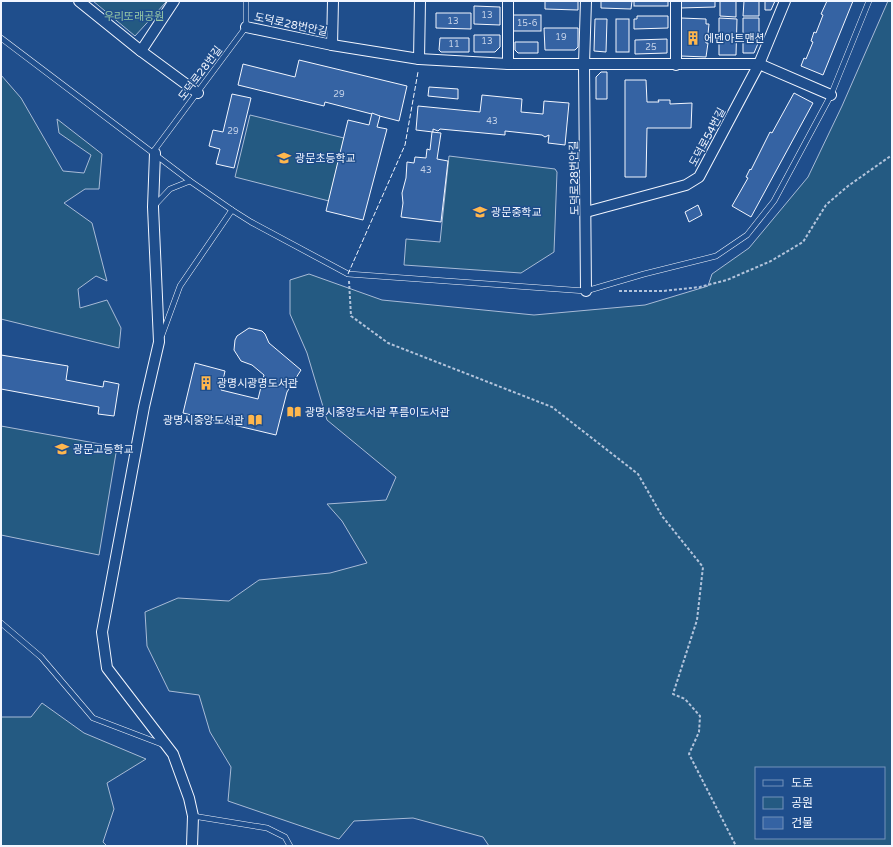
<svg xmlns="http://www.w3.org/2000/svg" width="893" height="847" viewBox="0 0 893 847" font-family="'Varela Round','Noto Sans KR',sans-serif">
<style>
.green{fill:#245a82;stroke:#a8bbd7;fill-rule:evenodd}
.building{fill:#3563a3;stroke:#f2f6ff}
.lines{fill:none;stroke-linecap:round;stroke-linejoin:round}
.service-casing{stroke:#f2f6ff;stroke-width:6}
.minor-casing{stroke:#f2f6ff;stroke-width:12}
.path{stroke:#b3c4dc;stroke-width:2;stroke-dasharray:3 2;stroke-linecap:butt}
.service{stroke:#1f4e8c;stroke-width:5}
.minor{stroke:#1f4e8c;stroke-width:10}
.fence{stroke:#f2f6ff;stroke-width:1;stroke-dasharray:5 2;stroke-linecap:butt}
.labels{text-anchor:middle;stroke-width:3;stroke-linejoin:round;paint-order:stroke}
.number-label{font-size:9px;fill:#c3d1e8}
.park-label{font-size:11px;fill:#97c8a6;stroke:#1f4e8c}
.street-label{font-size:11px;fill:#f2f6ff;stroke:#1f4e8c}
.poi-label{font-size:11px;fill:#f2f6ff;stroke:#1f4e8c;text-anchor:start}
</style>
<rect width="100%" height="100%" fill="#1f4e8c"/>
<g class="green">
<path d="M 93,1 L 166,1 L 166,2 L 135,36 Z"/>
<path d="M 888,1 L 892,1 L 892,846 L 489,846 L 483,837 L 413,818 L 354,821 L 339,839 L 228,801 L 231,767 L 210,732 L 199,695 L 169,691 L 147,646 L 145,612 L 178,598 L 229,601 L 259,580 L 330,573 L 367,563 L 342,521 L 327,504 L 386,500 L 396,477 L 327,420 L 307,353 L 290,314 L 290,280 L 309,274 L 382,300 L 534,315 L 645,305 L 708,286 L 712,274 L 749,248 L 808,177 L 842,106 ZM 756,768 L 884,768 L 884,838 L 756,838 Z"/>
<path d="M 1,75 L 21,98 L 63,171 L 84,173 L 91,155 L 59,133 L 57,119 L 102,154 L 99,189 L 85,189 L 64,203 L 92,223 L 107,281 L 96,276 L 78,289 L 80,308 L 107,300 L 121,328 L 119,348 L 1,319 Z"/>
<path d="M 250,115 L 344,138 L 329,201 L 235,177 Z"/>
<path d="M 449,156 L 555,169 L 557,172 L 554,252 L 521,273 L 404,265 L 406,239 L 440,242 Z"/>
<path d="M 1,426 L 117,447 L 99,555 L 1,535 Z"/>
<path d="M 42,703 L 84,733 L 146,759 L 107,783 L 114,809 L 103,842 L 107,846 L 1,846 L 1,717 L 31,717 Z"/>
</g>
<g class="building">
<path d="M 545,1 L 578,1 L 578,10 L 545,9 Z"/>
<path d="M 601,1 L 632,1 L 631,9 L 601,8 Z"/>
<rect x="634" y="1" width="34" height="5"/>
<path d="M 680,1 L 715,1 L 715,7 L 680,8 Z"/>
<path d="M 720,1 L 736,1 L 736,17 L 720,16 Z"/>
<path d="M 744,1 L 759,1 L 759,16 L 743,16 Z"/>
<path d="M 765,1 L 775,1 L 771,10 L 765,10 Z"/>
<path d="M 827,1 L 853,1 L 823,75 L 801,66 L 804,58 L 806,59 L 813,42 L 811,41 L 814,32 L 816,33 L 823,15 L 821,14 Z"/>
<path d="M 474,6 L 500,7 L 500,25 L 474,24 Z"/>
<path d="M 436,13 L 471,13 L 471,29 L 436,28 Z"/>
<rect x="512" y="15" width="29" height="16"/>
<path d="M 637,16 L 668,16 L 668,28 L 634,29 L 634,19 L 637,19 Z"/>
<path d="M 681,18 L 706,19 L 706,24 L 709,24 L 708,34 L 706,34 L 706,43 L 708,43 L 706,57 L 681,56 L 680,54 Z"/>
<path d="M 719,18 L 737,19 L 736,55 L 719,55 Z"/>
<path d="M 743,18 L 759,18 L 759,41 L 754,53 L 743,53 Z"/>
<path d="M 595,19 L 607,19 L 606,52 L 594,51 Z"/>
<rect x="616" y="19" width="13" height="33"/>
<path d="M 544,28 L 578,28 L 578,47 L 575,50 L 545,50 Z"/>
<path d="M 474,35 L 500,35 L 500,47 L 495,52 L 474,52 Z"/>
<path d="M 440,38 L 469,38 L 469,52 L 441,52 L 439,50 Z"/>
<path d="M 667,39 L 667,53 L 635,54 L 635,40 Z"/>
<path d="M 515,42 L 538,42 L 538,53 L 518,53 L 515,50 Z"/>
<path d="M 299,60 L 407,86 L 399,121 L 325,102 L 324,106 L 238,85 L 243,64 L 295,77 Z"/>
<path d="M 601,72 L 607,72 L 607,99 L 596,99 L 596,77 Z"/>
<path d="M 625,80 L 646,80 L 647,102 L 659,102 L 658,100 L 670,100 L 670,104 L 692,103 L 691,128 L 647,128 L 646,177 L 625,177 Z"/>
<path d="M 429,87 L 458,89 L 458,99 L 428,96 Z"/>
<path d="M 794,93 L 813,103 L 751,217 L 732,206 L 748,178 L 746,177 L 750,169 L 751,170 L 770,132 L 772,133 Z"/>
<path d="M 232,94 L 251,98 L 234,168 L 216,164 L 220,149 L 209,146 L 213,130 L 223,132 Z"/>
<path d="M 482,95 L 522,99 L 521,112 L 543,114 L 544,101 L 569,103 L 565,145 L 548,143 L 549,135 L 545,137 L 542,135 L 505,131 L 505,135 L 440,129 L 438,131 L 433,129 L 433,132 L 416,130 L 418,106 L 480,112 Z"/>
<path d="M 372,113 L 380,116 L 377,127 L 387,129 L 363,220 L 326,211 L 348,120 L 369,125 Z"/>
<path d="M 432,132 L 441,133 L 437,159 L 448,161 L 441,222 L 401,217 L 403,203 L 402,193 L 406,178 L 407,162 L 414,163 L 415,157 L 426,158 L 427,149 L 430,150 Z"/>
<path d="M 698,205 L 702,215 L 689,222 L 685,212 Z"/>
<path d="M 249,328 L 262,331 L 265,334 L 269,343 L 301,370 L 287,392 L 276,435 L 183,413 L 195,363 L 225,371 L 221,390 L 258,399 L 264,375 L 252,365 L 241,361 L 234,350 L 235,340 L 237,336 Z"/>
<path d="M 1,355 L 68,366 L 66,380 L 103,387 L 104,381 L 119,384 L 114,416 L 98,414 L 99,407 L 1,389 Z"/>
</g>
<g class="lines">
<defs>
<g id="service">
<path d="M 1,38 L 190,181 L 232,210 L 251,222 L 348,274 L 586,291 L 644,274 L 716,256 L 747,235 L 774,201 L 831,95 L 869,1"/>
<path d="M 153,152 L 246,27 L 246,1"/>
<path d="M 154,206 L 170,189 L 190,181"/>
<path d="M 162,335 L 180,286 L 232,210"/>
<path d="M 1,623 L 41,657 L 93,718 L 164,745"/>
<path d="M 193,816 L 267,828 L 285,837 L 290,846"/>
</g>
<g id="minor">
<path d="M 79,1 L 141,51 L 198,93"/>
<path d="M 246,27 L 332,45 L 419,59 L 508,64 L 759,64 L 831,95"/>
<path d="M 332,45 L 333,1"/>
<path d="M 141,51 L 174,1"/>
<path d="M 419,59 L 420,1"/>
<path d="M 508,64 L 508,1"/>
<path d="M 676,65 L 676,1"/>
<path d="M 155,153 L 153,207 L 159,342 L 144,407 L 102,632 L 107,668 L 173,754 L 189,798 L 193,816 L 192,846"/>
<path d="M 586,212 L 686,185 L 699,177 L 759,64 L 785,1"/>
<path d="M 586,291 L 584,64 L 586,1"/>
</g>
</defs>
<use href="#service" class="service-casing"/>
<use href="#minor" class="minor-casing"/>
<g class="path">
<path d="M 349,281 L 351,316 L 388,343 L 552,407 L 638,474 L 662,516 L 703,567 L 697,620 L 673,694 L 685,699 L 700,716 L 699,732 L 689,754 L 736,846"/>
<path d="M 619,291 L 663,291 L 700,287 L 727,280 L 771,261 L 803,242 L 826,205 L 848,186 L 892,155"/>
</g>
<use href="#service" class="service"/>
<use href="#minor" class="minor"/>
<path class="fence" d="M 348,274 L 405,145 L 418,72"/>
</g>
<defs>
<symbol id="building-bare" viewBox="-9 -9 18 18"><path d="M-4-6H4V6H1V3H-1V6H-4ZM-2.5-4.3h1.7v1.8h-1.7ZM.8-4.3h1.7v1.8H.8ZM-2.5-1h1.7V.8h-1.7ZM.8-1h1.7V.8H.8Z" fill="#ffb74d" stroke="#1f4e8c" stroke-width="2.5" paint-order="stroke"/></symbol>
<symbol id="school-bare" viewBox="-9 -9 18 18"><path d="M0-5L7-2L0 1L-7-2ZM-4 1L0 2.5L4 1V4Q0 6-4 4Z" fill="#ffb74d" stroke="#1f4e8c" stroke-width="2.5" paint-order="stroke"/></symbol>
<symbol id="library-bare" viewBox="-9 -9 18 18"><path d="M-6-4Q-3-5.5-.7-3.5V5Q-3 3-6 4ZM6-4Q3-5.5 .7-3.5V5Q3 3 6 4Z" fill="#ffb74d" stroke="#1f4e8c" stroke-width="2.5" paint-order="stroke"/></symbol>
</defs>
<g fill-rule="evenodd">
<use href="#building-bare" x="683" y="28" width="20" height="20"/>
<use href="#school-bare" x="274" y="148" width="20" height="20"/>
<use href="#school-bare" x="470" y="202" width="20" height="20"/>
<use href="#building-bare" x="196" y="373" width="20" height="20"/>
<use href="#library-bare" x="284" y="402" width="20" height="20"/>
<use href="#library-bare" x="245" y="410" width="20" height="20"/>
<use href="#school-bare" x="52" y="439" width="20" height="20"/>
</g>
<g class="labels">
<g class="number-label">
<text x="487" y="18">13</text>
<text x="453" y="24">13</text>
<text x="527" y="26">15-6</text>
<text x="561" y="40">19</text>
<text x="487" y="44">13</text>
<text x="454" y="47">11</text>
<text x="651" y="50">25</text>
<text x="339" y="97">29</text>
<text x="492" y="124">43</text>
<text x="233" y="134">29</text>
<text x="426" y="173">43</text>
</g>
<g class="park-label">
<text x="134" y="20">우리또래공원</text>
</g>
<g class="street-label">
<text transform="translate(291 24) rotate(12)" y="4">도덕로28번안길</text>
<text transform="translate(200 73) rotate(-53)" y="4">도덕로28번길</text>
<text transform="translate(707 137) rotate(-62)" y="4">도덕로54번길</text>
<text transform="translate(574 178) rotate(-91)" y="4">도덕로28번안길</text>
</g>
<g class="poi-label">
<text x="704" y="42">에덴아트맨션</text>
<text x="295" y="162">광문초등학교</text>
<text x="491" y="216">광문중학교</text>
<text x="217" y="387">광명시광명도서관</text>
<text x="305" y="416">광명시중앙도서관 푸름이도서관</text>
<text x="244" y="424" text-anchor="end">광명시중앙도서관</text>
<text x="73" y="453">광문고등학교</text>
</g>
</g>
<rect width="893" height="847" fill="none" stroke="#f2f6ff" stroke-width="4"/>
<rect x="755" y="767" width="130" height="72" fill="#1f4e8c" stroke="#7391ba"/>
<rect x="763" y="780" width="20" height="6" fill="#1f4e8c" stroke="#7391ba"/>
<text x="791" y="787" font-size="12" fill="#f2f6ff">도로</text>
<rect x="763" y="797" width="20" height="12" fill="#245a82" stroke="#7391ba"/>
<text x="791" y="807" font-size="12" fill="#f2f6ff">공원</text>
<rect x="763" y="817" width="20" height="12" fill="#3563a3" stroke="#7391ba"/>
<text x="791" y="827" font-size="12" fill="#f2f6ff">건물</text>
</svg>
